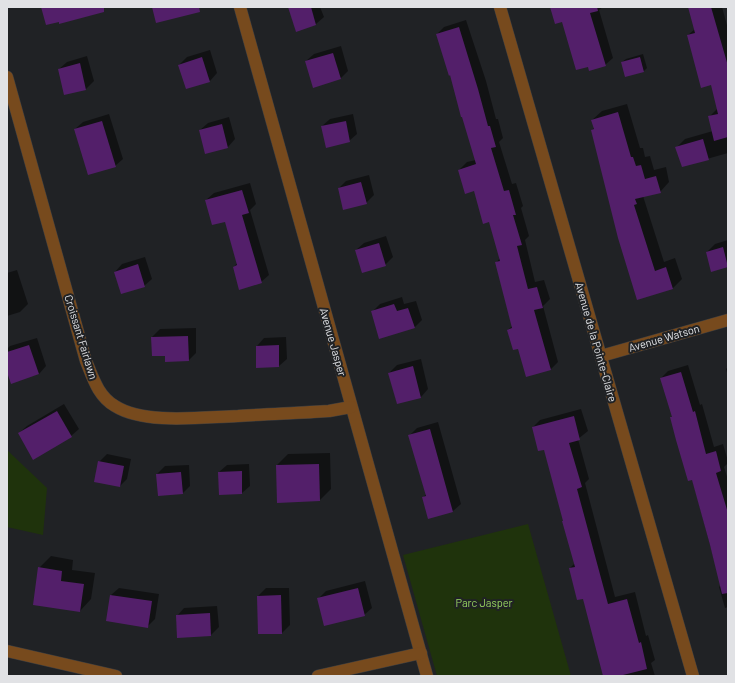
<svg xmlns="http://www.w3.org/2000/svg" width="735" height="683" viewBox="0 0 735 683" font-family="Barlow,sans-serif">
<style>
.green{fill:#1f330c}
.shadow{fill:#0007}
.building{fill:#531f6a}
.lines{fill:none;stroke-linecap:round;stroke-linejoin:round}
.street-casing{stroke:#3b3d40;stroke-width:13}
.street{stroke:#774a1d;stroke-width:12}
.labels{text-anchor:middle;stroke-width:4;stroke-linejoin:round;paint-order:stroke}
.street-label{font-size:11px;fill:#e1e2e5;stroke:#202225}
.park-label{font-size:11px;fill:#97d460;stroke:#202225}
</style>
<rect width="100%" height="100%" fill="#202225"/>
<g class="green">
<path d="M 7,450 L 47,488 L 43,535 L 7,527 Z"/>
<path d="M 528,524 L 571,676 L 437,676 L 403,555 Z"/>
</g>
<g class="shadow">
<path d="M 289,7 L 320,7 L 324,17 L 316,24 L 296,31 Z"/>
<path d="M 551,7 L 603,7 L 599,10 L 613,58 L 605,65 Z"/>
<path d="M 689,7 L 722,7 L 728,29 L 728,153 L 682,166 L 677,147 L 685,139 L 713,131 L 709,117 L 718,108 L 712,84 L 688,35 L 695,29 Z"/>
<path d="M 466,20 L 486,81 L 496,119 L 498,119 L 503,138 L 499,142 L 512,184 L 516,183 L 523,206 L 521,208 L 529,236 L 525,240 L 535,282 L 544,280 L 550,299 L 543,306 L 558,362 L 551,369 L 508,330 L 512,326 L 496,263 L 500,258 L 490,221 L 474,190 L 459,170 L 467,162 L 476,160 L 451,74 L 437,34 L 444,27 Z"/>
<path d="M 341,46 L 348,71 L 341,78 L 306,61 L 314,54 Z"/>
<path d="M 210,50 L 217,73 L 210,81 L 179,65 L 187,57 Z"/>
<path d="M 643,54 L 647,68 L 644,71 L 626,76 L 622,62 L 626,59 Z"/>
<path d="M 87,56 L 94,81 L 86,89 L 65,94 L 59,69 L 67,62 Z"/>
<path d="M 627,104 L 640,148 L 643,148 L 645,157 L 650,156 L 654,170 L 666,167 L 669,182 L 660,192 L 643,196 L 664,262 L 675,258 L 682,279 L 673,288 L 638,299 L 592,130 L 594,128 L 592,120 L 602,111 Z"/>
<path d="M 109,114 L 123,159 L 115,166 L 75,129 L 83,122 Z"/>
<path d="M 353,114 L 357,134 L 349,141 L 322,126 L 330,119 Z"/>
<path d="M 229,117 L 235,139 L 228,147 L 206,153 L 200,130 L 208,123 Z"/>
<path d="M 369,175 L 374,195 L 366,203 L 339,188 L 346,181 Z"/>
<path d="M 250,183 L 256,204 L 250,210 L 269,275 L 261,282 L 234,267 L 237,263 L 225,220 L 206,200 L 214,193 Z"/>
<path d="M 386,236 L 393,257 L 385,265 L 356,250 L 364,243 Z"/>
<path d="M 728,240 L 728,266 L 712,270 L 707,252 L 715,244 Z"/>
<path d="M 145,257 L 152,279 L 144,286 L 115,272 L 122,264 Z"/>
<path d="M 17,270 L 28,304 L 20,312 L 7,316 L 7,273 Z"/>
<path d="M 402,297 L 404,304 L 416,301 L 422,320 L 414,328 L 372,312 L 380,304 Z"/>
<path d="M 196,328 L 196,353 L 189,360 L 166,355 L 152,337 L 160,329 Z"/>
<path d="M 286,337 L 287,359 L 279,366 L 257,367 L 257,346 L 264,338 Z"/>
<path d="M 37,338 L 46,366 L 39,374 L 7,369 L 7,349 L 10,346 Z"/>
<path d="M 421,359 L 428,389 L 421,397 L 397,403 L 389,373 L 397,365 Z"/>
<path d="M 688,365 L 700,405 L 702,404 L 714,447 L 723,444 L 728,461 L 728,463 L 724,467 L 728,480 L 728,607 L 725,608 L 719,587 L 721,585 L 692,478 L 661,378 L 668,371 Z"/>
<path d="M 728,367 L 728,376 L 726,369 Z"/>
<path d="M 64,404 L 79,429 L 71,436 L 19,433 L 27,426 Z"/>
<path d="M 581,409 L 588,431 L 578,439 L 589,479 L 585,483 L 615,597 L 635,592 L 646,636 L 648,635 L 655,660 L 651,663 L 655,676 L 604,676 L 584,597 L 570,568 L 575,563 L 544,448 L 533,427 L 540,420 Z"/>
<path d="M 438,422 L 461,504 L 453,511 L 429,518 L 423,498 L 426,494 L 409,436 L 417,428 Z"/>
<path d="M 330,453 L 331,489 L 320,500 L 277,465 L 288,454 Z"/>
<path d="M 107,454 L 131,459 L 127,479 L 120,486 L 99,462 Z"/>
<path d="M 249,464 L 250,486 L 242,493 L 220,494 L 219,472 L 227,465 Z"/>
<path d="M 189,465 L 190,486 L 182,494 L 157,474 L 165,466 Z"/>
<path d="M 51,556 L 73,560 L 72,570 L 95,573 L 91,599 L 80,611 L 39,568 Z"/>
<path d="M 365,581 L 372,608 L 364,615 L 318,599 L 326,591 Z"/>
<path d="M 119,588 L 159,594 L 155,619 L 147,627 L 111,595 Z"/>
<path d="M 266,588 L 289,588 L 290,625 L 282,633 L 259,633 L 258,596 Z"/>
<path d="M 217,606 L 219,627 L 211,635 L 177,616 L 184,608 Z"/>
</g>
<g class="building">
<path d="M 41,7 L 104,7 L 104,12 L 59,24 L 59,22 L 46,25 Z"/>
<path d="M 152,7 L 199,7 L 200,12 L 156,23 Z"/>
<path d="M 288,7 L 311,7 L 316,25 L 296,32 Z"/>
<path d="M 550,7 L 597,7 L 598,11 L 590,13 L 606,66 L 589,71 L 588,67 L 576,70 L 562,22 L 555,24 Z"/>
<path d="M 688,7 L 711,7 L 728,66 L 728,137 L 714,141 L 708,116 L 718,114 L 711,85 L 701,88 L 687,35 L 695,33 Z"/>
<path d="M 459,27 L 478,89 L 488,126 L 490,126 L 496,147 L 491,148 L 504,191 L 509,190 L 516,215 L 513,215 L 522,245 L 517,246 L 528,289 L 537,287 L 543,308 L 534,310 L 551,370 L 526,377 L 518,349 L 513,350 L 507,330 L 512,328 L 495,262 L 500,261 L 489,222 L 483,224 L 474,191 L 465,194 L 458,170 L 476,164 L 462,117 L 461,117 L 450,75 L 449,76 L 436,34 Z"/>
<path d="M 333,53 L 341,79 L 313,88 L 305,61 Z"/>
<path d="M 202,57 L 210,82 L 186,89 L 178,65 Z"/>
<path d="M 640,57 L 644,72 L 625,77 L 621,62 Z"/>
<path d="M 80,63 L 86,90 L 64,95 L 58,69 Z"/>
<path d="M 618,112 L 631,157 L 633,157 L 636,166 L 641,165 L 645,179 L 656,176 L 661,193 L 635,199 L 637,204 L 634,205 L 655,271 L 666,267 L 673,289 L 637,300 L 618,238 L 591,130 L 594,129 L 591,120 Z"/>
<path d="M 102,121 L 116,167 L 88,175 L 74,129 Z"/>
<path d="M 346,121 L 350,142 L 326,148 L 321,126 Z"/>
<path d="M 222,124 L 228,148 L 205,154 L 199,130 Z"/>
<path d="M 703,139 L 709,160 L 682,167 L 675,147 Z"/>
<path d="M 361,182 L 367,204 L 343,210 L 338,188 Z"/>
<path d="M 242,190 L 249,213 L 242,215 L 262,283 L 239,290 L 233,267 L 237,265 L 225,222 L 212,225 L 205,200 Z"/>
<path d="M 379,243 L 386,266 L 362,273 L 355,250 Z"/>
<path d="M 723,247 L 728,267 L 711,272 L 706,252 Z"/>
<path d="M 138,264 L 145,287 L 121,294 L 114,272 Z"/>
<path d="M 394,304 L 397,311 L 408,308 L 415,328 L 379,339 L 371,311 Z"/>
<path d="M 188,336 L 189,361 L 165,362 L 165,356 L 152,356 L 151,337 Z"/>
<path d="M 29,345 L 39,374 L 11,384 L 7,372 L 7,352 Z"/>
<path d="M 279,345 L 279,367 L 256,368 L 256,346 Z"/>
<path d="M 413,366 L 421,398 L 397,404 L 388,373 Z"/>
<path d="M 681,372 L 693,412 L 695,411 L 706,454 L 716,451 L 721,471 L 716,473 L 728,513 L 728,593 L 722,594 L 710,545 L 692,480 L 688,481 L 676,440 L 670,417 L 672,417 L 660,378 Z"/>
<path d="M 57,411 L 72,437 L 33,460 L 18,433 Z"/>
<path d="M 574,416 L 580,440 L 569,443 L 582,487 L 577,489 L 608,604 L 627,599 L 639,643 L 641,642 L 647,669 L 619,676 L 603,676 L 583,599 L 577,600 L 569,568 L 575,567 L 562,521 L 563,521 L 544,450 L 538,451 L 532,427 Z"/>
<path d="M 430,429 L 453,512 L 428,519 L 422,497 L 426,496 L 408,435 Z"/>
<path d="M 98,461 L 124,466 L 120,487 L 94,482 Z"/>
<path d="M 319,464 L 320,501 L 277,503 L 276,465 Z"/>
<path d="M 242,471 L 242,494 L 219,495 L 218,472 Z"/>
<path d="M 181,472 L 183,494 L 158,496 L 156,474 Z"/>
<path d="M 38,567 L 62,571 L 61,581 L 84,584 L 80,612 L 33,605 Z"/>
<path d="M 358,588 L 365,616 L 324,626 L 317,598 Z"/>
<path d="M 110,595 L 152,601 L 148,628 L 106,621 Z"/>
<path d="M 281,595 L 282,634 L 258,634 L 257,596 Z"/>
<path d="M 210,613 L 211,636 L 177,638 L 176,615 Z"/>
</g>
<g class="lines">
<defs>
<g id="street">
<path d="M 240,7 L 427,676"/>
<path d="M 500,7 L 693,676"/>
<path d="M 7,77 L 86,361 C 93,378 98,396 115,406 C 145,425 203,417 238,416 C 268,414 299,413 329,411 L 351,407"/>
<path d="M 601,356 L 728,320"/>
<path d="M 7,651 L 116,676"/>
<path d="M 318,676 L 421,653"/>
</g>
</defs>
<use href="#street" class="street-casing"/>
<use href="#street" class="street"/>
</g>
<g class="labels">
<g class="street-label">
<text transform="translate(81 337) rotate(73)" y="4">Croissant Fairlawn</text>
<text transform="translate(664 338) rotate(-16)" y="4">Avenue Watson</text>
<text transform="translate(333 342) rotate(74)" y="4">Avenue Jasper</text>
<text transform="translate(596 342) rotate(74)" y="4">Avenue de la Pointe-Claire</text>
</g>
<g class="park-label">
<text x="484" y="607">Parc Jasper</text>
</g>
</g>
<rect width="735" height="683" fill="none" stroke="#e1e2e5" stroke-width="16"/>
</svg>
